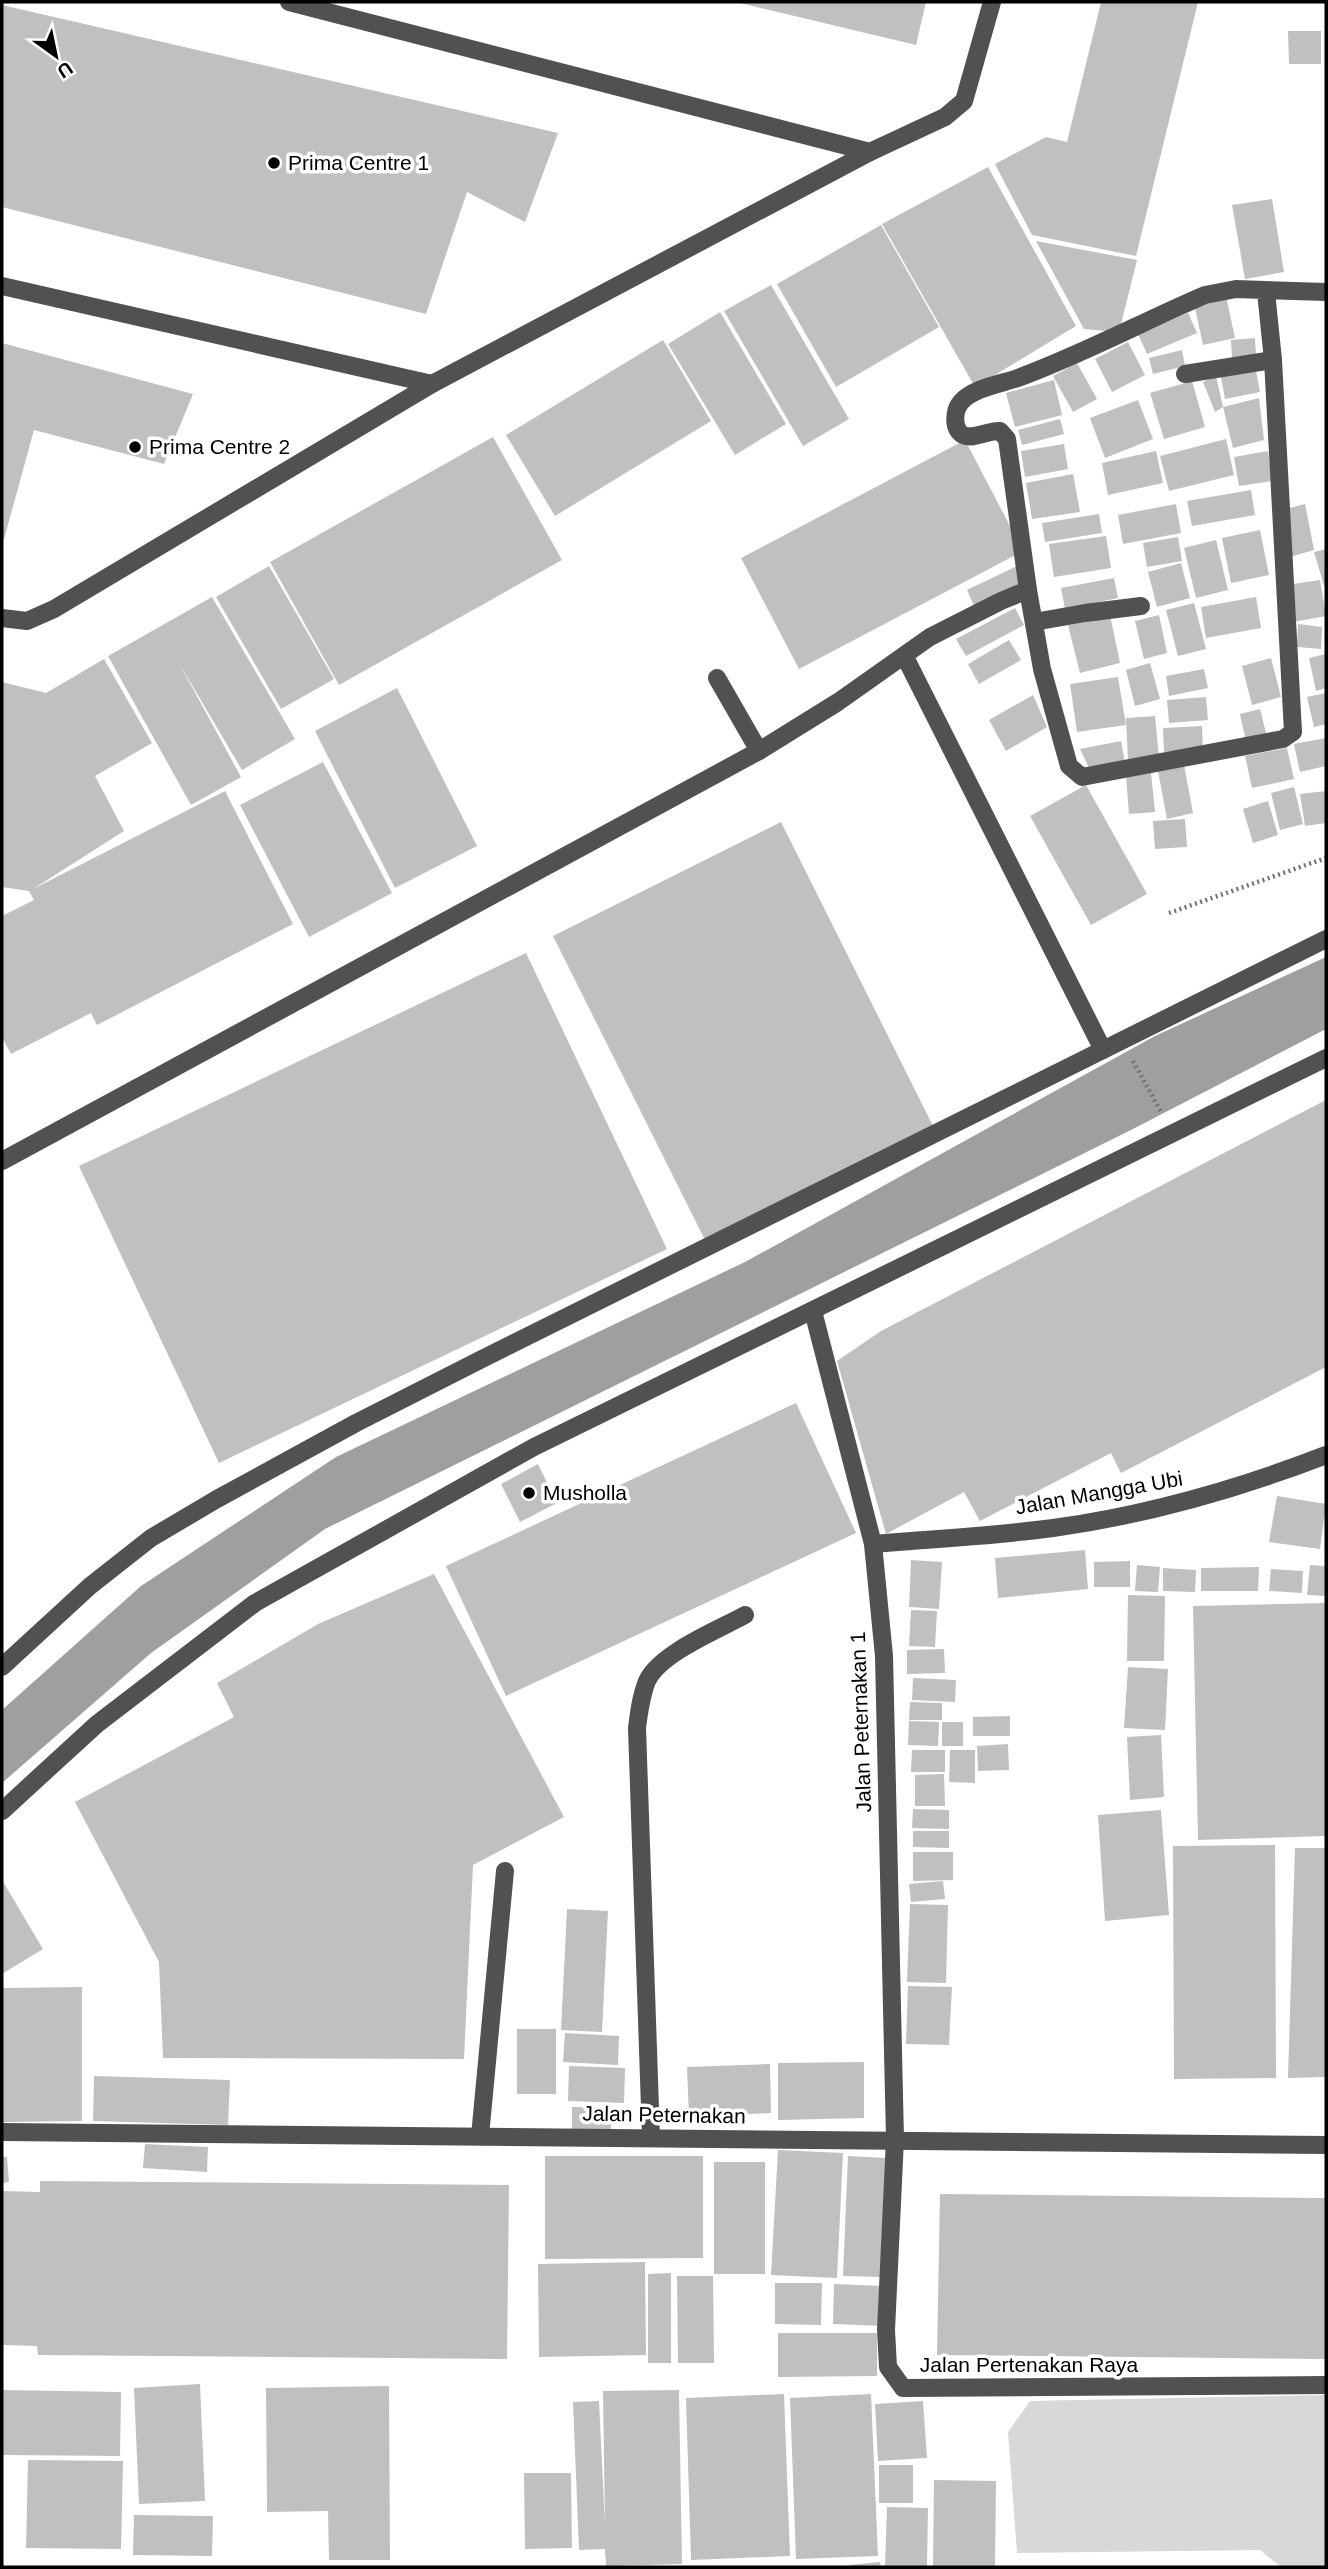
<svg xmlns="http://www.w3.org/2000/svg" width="1328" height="2569" viewBox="0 0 1328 2569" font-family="Arial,sans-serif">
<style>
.green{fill:#d8d8d8}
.water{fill:#9f9f9f}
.building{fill:#c0c0c0}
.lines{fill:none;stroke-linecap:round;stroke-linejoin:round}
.path{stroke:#737373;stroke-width:4.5;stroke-dasharray:2 3.5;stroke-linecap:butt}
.minor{stroke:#515151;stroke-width:18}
.poi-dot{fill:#000;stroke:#fff;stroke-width:2.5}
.labels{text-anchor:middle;stroke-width:7;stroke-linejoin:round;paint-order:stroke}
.poi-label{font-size:21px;fill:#000;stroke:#fff;text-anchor:start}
.street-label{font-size:21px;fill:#000;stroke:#fff}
</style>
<rect width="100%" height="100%" fill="#fff"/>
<path class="green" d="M 1326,2395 L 1326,2567 L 1281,2567 L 1260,2550 L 1017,2553 L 1008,2432 L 1030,2401 Z"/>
<path class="water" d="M 1326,957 L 1326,1029 L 1131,1130 L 325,1529 L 151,1653 L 2,1783 L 2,1710 L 141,1586 L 336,1457 L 745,1262 L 1155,1036 Z"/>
<g class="building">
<path d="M 736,2 L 926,2 L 916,45 Z"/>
<path d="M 1101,2 L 1198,2 L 1136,256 L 1032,235 L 995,164 L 1046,137 L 1067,142 Z"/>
<path d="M 2,5 L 558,133 L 525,222 L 467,192 L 426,314 L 2,207 Z"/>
<path d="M 1288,31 L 1321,31 L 1321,64 L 1289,64 Z"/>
<path d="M 988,167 L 1076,326 L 975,387 L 882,224 Z"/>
<path d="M 1272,199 L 1284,272 L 1245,279 L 1232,205 Z"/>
<path d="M 881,225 L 939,327 L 836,387 L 777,284 Z"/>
<path d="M 1036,241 L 1137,260 L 1119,332 L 1084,329 Z"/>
<path d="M 771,285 L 849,419 L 803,446 L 724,311 Z"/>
<path d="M 1226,296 L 1235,338 L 1203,345 L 1194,303 Z"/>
<path d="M 720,312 L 786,424 L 735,455 L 668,344 Z"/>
<path d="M 1188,313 L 1197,333 L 1147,354 L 1138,334 Z"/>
<path d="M 1255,338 L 1256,356 L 1232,358 L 1231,340 Z"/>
<path d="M 663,340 L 711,421 L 555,516 L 506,435 Z"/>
<path d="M 1128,342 L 1145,375 L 1112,392 L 1095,359 Z"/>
<path d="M 2,343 L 193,394 L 164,464 L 34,430 L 4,539 L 2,539 Z"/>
<path d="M 1182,350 L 1185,366 L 1153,374 L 1149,358 Z"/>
<path d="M 1077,363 L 1097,399 L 1073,412 L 1053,376 Z"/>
<path d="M 1256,371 L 1260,392 L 1225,399 L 1221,377 Z"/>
<path d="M 1216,376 L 1223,407 L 1215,412 L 1203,382 Z"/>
<path d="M 1054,380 L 1062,415 L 1015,427 L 1006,393 Z"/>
<path d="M 1192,381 L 1205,427 L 1164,439 L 1150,393 Z"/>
<path d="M 1259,398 L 1264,440 L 1233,448 L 1223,407 Z"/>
<path d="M 1138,400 L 1153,439 L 1105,458 L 1090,418 Z"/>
<path d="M 1060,419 L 1064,434 L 1022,445 L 1018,430 Z"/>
<path d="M 493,437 L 562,560 L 339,685 L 270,562 Z"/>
<path d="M 1226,439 L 1234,475 L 1169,491 L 1160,456 Z"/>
<path d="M 965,440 L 1023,551 L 799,669 L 741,558 Z"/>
<path d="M 1064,444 L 1068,469 L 1025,477 L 1021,451 Z"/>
<path d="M 1156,451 L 1163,483 L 1108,495 L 1102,463 Z"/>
<path d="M 1268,451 L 1272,481 L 1239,486 L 1234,457 Z"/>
<path d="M 1073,474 L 1080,512 L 1032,519 L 1026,483 Z"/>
<path d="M 1251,490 L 1255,515 L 1192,526 L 1187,501 Z"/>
<path d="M 1176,504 L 1181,533 L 1123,544 L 1118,515 Z"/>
<path d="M 1305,504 L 1314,550 L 1290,557 L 1282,510 Z"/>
<path d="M 1099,514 L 1102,533 L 1045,542 L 1042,523 Z"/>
<path d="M 1260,530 L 1269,575 L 1231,583 L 1222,538 Z"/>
<path d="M 1106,536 L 1111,568 L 1054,577 L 1049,544 Z"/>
<path d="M 1178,537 L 1182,561 L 1147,567 L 1143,543 Z"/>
<path d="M 1216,540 L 1228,590 L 1196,598 L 1184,548 Z"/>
<path d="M 1326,549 L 1326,585 L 1324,586 L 1314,552 Z"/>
<path d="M 1181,563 L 1190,598 L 1157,607 L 1148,572 Z"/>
<path d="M 269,566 L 334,679 L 281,709 L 216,597 Z"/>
<path d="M 1017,566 L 1025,584 L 975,608 L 967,590 Z"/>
<path d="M 1114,578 L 1118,598 L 1065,609 L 1061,588 Z"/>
<path d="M 1320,580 L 1326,616 L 1293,622 L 1287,585 Z"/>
<path d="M 212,597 L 295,739 L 242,770 L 179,663 L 241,777 L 191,805 L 108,656 Z"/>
<path d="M 1256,597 L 1261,628 L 1206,638 L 1201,607 Z"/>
<path d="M 1194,603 L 1206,649 L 1178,656 L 1166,610 Z"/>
<path d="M 1015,608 L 1024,625 L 966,656 L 956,639 Z"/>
<path d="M 1110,615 L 1120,663 L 1080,673 L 1068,625 Z"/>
<path d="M 1159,615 L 1167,653 L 1144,659 L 1135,621 Z"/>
<path d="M 1298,624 L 1322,627 L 1321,649 L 1297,647 Z"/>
<path d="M 1009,640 L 1021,660 L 979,684 L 968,664 Z"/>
<path d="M 1326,654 L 1326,688 L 1316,691 L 1309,658 Z"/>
<path d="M 1271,658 L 1281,697 L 1252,705 L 1242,666 Z"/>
<path d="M 104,659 L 152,743 L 95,776 L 124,831 L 33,889 L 225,791 L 293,924 L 97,1025 L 91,1013 L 11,1054 L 2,1037 L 2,916 L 34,900 L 29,891 L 2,887 L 2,682 L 46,693 Z"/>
<path d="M 1150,663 L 1160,699 L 1135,706 L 1126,670 Z"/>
<path d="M 1204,669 L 1208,688 L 1169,696 L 1166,676 Z"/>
<path d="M 1118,677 L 1126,725 L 1077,732 L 1070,684 Z"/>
<path d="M 397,688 L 477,846 L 395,888 L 315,731 Z"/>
<path d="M 1326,693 L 1326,724 L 1314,727 L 1307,697 Z"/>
<path d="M 1033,695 L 1047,727 L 1006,751 L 989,720 Z"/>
<path d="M 1206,697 L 1208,720 L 1169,723 L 1167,700 Z"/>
<path d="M 1260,709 L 1267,737 L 1246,741 L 1240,714 Z"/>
<path d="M 1155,716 L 1159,758 L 1128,761 L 1126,718 Z"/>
<path d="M 1202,726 L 1203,750 L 1164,752 L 1163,728 Z"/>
<path d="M 1326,738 L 1326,766 L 1300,772 L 1294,744 Z"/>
<path d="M 1121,741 L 1126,768 L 1091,772 L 1080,749 Z"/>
<path d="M 1287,748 L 1294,779 L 1252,788 L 1245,756 Z"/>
<path d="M 323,762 L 392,893 L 309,937 L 240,805 Z"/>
<path d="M 1184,765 L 1193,813 L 1167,819 L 1158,771 Z"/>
<path d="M 1151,773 L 1155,812 L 1129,814 L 1126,775 Z"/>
<path d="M 1086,785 L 1147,894 L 1091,925 L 1030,816 Z"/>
<path d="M 1294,787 L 1303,824 L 1280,830 L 1271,793 Z"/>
<path d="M 1326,791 L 1326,823 L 1305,826 L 1300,794 Z"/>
<path d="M 1268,801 L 1278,835 L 1253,843 L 1243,809 Z"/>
<path d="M 1185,819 L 1187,847 L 1155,849 L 1153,821 Z"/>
<path d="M 781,822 L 934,1128 L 706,1242 L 553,936 Z"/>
<path d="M 526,953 L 667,1249 L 219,1463 L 79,1166 Z"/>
<path d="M 1326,1100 L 1326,1367 L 1121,1473 L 1111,1453 L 980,1521 L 964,1492 L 886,1534 L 837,1361 L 881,1331 Z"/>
<path d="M 796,1403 L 856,1533 L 506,1696 L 446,1566 Z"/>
<path d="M 538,1464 L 557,1503 L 520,1522 L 501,1484 Z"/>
<path d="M 1277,1496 L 1326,1504 L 1320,1549 L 1269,1542 Z"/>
<path d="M 1085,1550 L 1088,1589 L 998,1598 L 995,1558 Z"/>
<path d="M 911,1560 L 942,1562 L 939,1609 L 909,1607 Z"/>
<path d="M 1130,1561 L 1130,1587 L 1094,1587 L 1094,1562 Z"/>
<path d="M 1137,1565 L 1160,1567 L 1158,1592 L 1135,1591 Z"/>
<path d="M 1310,1565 L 1326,1566 L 1326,1596 L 1307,1595 Z"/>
<path d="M 1259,1567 L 1258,1591 L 1201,1591 L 1201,1568 Z"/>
<path d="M 1163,1568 L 1196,1570 L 1195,1592 L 1163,1591 Z"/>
<path d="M 1271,1569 L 1303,1571 L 1302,1593 L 1269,1591 Z"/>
<path d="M 434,1574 L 564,1817 L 473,1865 L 464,2059 L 163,2058 L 159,1962 L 75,1802 L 234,1717 L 217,1683 L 318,1624 Z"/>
<path d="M 1128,1595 L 1165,1596 L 1164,1661 L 1127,1661 Z"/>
<path d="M 1326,1603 L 1326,1836 L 1198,1840 L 1193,1606 Z"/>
<path d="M 911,1610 L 937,1611 L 935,1647 L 909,1646 Z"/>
<path d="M 944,1649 L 945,1673 L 907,1674 L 907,1650 Z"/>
<path d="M 1128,1667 L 1168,1669 L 1165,1730 L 1124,1728 Z"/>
<path d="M 913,1678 L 956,1680 L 955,1702 L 912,1700 Z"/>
<path d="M 910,1702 L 942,1703 L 942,1720 L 909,1720 Z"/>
<path d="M 1010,1716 L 1010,1736 L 973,1736 L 973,1717 Z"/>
<path d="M 909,1721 L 939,1722 L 938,1746 L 908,1745 Z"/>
<rect x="942" y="1722" width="21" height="24"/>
<path d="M 1161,1735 L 1164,1797 L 1130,1800 L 1127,1737 Z"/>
<path d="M 1008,1744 L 1009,1770 L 978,1771 L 977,1746 Z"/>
<path d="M 912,1750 L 945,1750 L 945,1772 L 911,1772 Z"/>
<path d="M 950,1750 L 975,1750 L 975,1783 L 949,1782 Z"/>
<path d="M 944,1774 L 945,1806 L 915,1806 L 915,1775 Z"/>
<path d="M 913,1809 L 949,1810 L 949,1829 L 912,1828 Z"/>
<path d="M 1161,1810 L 1169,1915 L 1105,1921 L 1098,1815 Z"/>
<path d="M 913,1831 L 949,1831 L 949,1848 L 913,1847 Z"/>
<path d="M 1275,1845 L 1276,2078 L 1174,2079 L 1173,1846 Z"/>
<path d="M 1295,1848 L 1326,1848 L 1326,2077 L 1288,2078 Z"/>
<path d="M 913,1852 L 953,1852 L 953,1880 L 913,1881 Z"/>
<path d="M 2,1880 L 43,1949 L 2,1974 Z"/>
<path d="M 943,1881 L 945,1899 L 911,1902 L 909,1884 Z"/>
<path d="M 910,1904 L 948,1905 L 946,1983 L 907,1982 Z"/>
<path d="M 567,1909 L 608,1911 L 602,2032 L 561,2030 Z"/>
<path d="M 908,1986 L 952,1987 L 949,2045 L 906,2044 Z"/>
<path d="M 82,1987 L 82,2121 L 2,2122 L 2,1988 Z"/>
<rect x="517" y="2029" width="39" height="65"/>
<path d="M 565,2033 L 619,2036 L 618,2065 L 563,2062 Z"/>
<path d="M 864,2062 L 864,2118 L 778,2120 L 778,2063 Z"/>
<path d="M 770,2064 L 771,2113 L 689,2117 L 687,2067 Z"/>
<path d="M 569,2066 L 625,2068 L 624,2103 L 568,2101 Z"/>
<path d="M 94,2076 L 230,2080 L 228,2125 L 93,2121 Z"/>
<path d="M 572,2107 L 611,2108 L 611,2131 L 572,2130 Z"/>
<path d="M 145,2144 L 208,2147 L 207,2172 L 143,2168 Z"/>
<path d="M 778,2150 L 843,2153 L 837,2278 L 771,2275 Z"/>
<path d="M 545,2156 L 703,2156 L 703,2258 L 545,2259 Z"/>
<path d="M 848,2156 L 886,2158 L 881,2277 L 843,2276 Z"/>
<path d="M 2,2157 L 7,2157 L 9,2182 L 2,2183 Z"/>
<rect x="714" y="2162" width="51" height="112"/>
<path d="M 40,2181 L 509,2185 L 507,2359 L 38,2355 L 37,2346 L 2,2345 L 2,2191 L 40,2192 Z"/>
<path d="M 940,2194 L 1326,2198 L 1326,2359 L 937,2355 Z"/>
<path d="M 645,2262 L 646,2355 L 539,2357 L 538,2264 Z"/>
<path d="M 671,2273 L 671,2363 L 648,2363 L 648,2274 Z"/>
<path d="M 677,2276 L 713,2276 L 714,2363 L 678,2363 Z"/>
<path d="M 775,2283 L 822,2283 L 821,2325 L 775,2324 Z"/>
<path d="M 834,2284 L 883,2286 L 882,2326 L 833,2324 Z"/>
<path d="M 778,2333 L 877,2333 L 877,2376 L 778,2377 Z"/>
<path d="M 200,2384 L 205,2501 L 139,2504 L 134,2388 Z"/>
<path d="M 389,2386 L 390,2560 L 329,2560 L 328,2511 L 267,2512 L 266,2388 Z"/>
<path d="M 2,2390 L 121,2392 L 120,2456 L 2,2455 Z"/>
<path d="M 679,2390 L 682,2564 L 606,2566 L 605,2549 L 579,2550 L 573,2402 L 599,2401 L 605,2525 L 603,2391 Z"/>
<path d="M 784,2394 L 790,2556 L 691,2560 L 686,2398 Z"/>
<path d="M 871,2394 L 878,2556 L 796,2559 L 790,2398 Z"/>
<path d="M 923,2401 L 927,2458 L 878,2461 L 875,2404 Z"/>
<path d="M 28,2460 L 123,2461 L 121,2549 L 26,2548 Z"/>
<rect x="879" y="2465" width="34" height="38"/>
<path d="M 524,2473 L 571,2473 L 572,2548 L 525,2549 Z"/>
<path d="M 934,2480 L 996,2481 L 995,2567 L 933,2567 Z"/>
<path d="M 887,2507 L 928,2508 L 927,2567 L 885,2567 Z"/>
<path d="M 134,2515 L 213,2516 L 212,2556 L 133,2555 Z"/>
<path d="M 880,2562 L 881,2567 L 850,2567 L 849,2565 Z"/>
</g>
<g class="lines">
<g class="path">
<path d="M 1169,913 L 1326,858"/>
<path d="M 1133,1061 L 1161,1112"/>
</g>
<g class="minor">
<path d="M 289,2 L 870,152"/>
<path d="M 2,286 L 432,384"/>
<path d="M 1266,292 L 1273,360 L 1293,732 L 1283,739 L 1082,777 L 1069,766 L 1042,669 L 1028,590 L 1007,439 L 1000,431 C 989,430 973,440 963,435 C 952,428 954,410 961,402 C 972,389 999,384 1015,379 C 1079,356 1142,322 1205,295 L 1236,289 L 1326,292"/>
<path d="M 1185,374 L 1273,360"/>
<path d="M 2,618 L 27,621 L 54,609 L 432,384 L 870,152 L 945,117 L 964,101 L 992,2"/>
<path d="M 1034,622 L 1085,613 L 1141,606"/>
<path d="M 905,657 L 1103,1050"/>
<path d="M 717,678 L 759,751"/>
<path d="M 2,1161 L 759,751 L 838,702 L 930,637 L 1001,601 L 1028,590"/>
<path d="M 813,1311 L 873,1544 L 884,1656 L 895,2139 L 886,2330 L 888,2367 L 903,2388 L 1326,2385"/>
<path d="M 873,1544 C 933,1539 994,1536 1053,1528 C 1147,1515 1238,1489 1326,1455"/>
<path d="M 2,1667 L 90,1586 L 151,1538 L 217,1499 L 356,1423 L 484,1358 L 1326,939"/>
<path d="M 2,1811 L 97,1724 L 255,1603 L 534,1447 L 1326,1058"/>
<path d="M 2,2132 L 1326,2145"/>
<path d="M 480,2136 L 505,1871"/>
<path d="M 651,2137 L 637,1728 C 639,1712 641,1696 647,1681 C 660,1653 718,1630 745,1615"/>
</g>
</g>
<g class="poi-dot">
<circle cx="274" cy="163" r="7"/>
<circle cx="135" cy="447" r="7"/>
<circle cx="529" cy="1493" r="7"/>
</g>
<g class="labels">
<g class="poi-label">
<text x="288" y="170">Prima Centre 1</text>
<text x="149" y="454">Prima Centre 2</text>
<text x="543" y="1500">Musholla</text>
</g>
<g class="street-label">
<text transform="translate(1099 1493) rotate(-10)" y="7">Jalan Mangga Ubi</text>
<text transform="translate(861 1722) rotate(-92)" y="7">Jalan Peternakan 1</text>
<text transform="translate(664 2115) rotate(1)" y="7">Jalan Peternakan</text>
<text x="1029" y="2372">Jalan Pertenakan Raya</text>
</g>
</g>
<rect width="1328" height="2569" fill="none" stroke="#000000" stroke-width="7"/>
<g transform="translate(56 56) rotate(147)" stroke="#ffffff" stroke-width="5" paint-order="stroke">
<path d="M0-5L12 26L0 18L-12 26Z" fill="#000000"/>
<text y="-10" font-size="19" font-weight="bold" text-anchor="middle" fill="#000000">U</text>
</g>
</svg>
